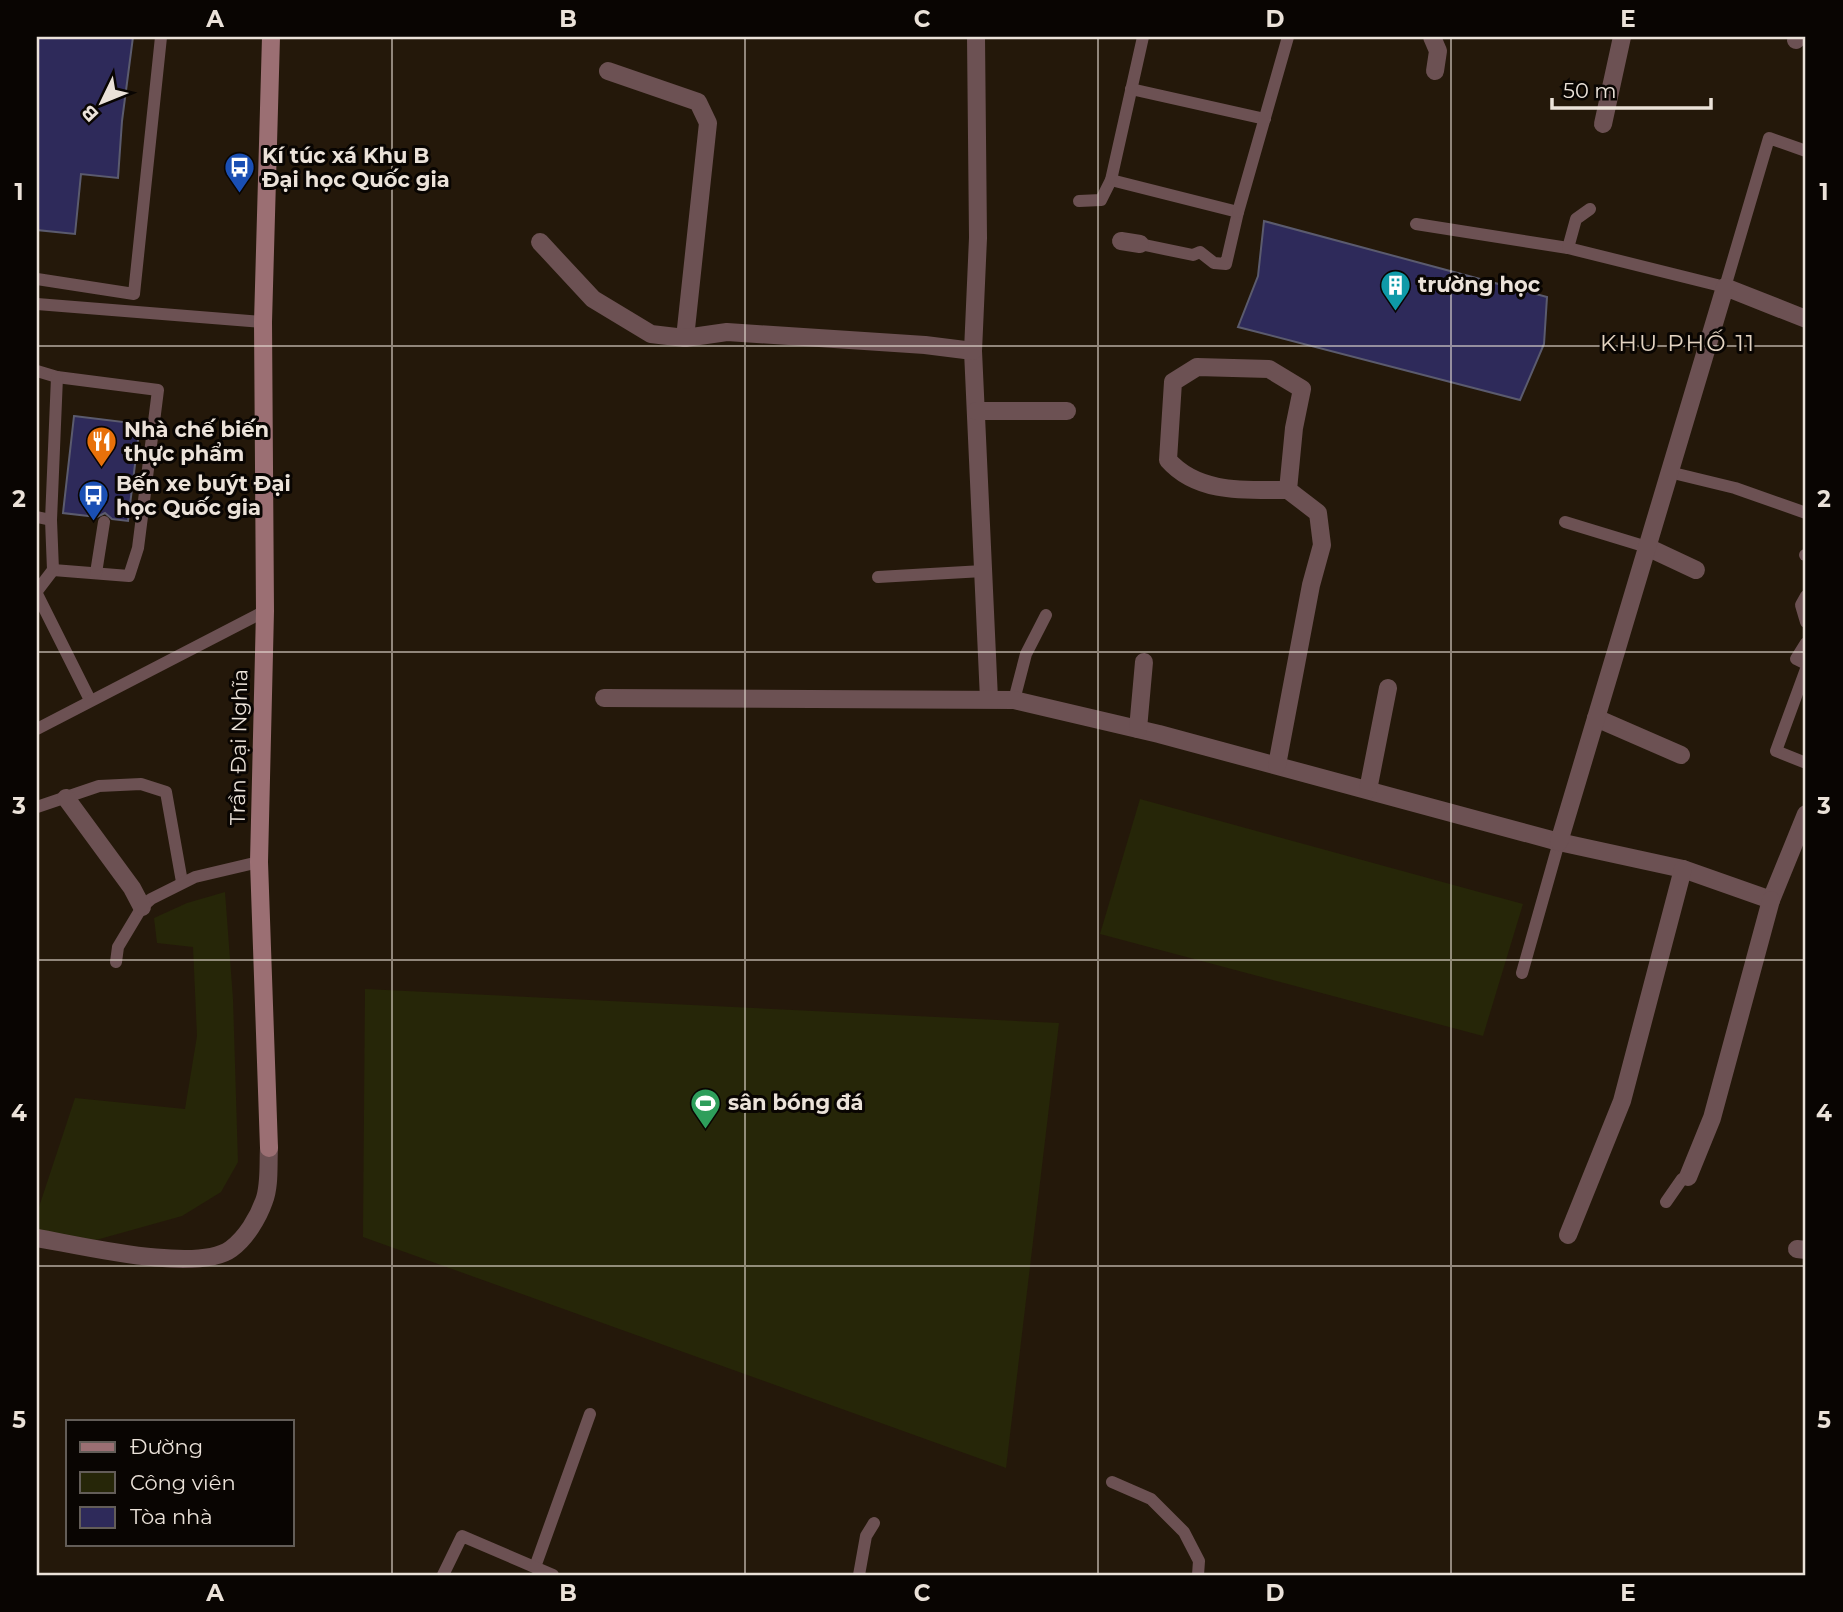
<svg xmlns="http://www.w3.org/2000/svg" width="1843" height="1612" viewBox="0 0 1843 1612" font-family="Montserrat,sans-serif">
<style>
.green{fill:#262608}
.building{fill:#2e2a5a;stroke:#5b5b6e;stroke-width:2}
.lines{fill:none;stroke-linecap:round;stroke-linejoin:round}
.lane{stroke:#6c5153;stroke-width:12}
.street{stroke:#6c5153;stroke-width:18}
.secondary{stroke:#9b6f73;stroke-width:18}
.grid{fill:none;stroke:#ebe2d9;stroke-width:2;stroke-opacity:0.55}
.labels{text-anchor:middle;stroke-width:6;stroke-linejoin:round;paint-order:stroke}
.poi-label{font-size:21px;font-weight:bold;fill:#ebe2d9;stroke:#090502;text-anchor:start}
.street-label{font-size:21px;fill:#ebe2d9;stroke:#090502}
.neighbourhood-label{font-size:23px;letter-spacing:2px;fill:#e4d4c2;stroke:#090502}
.neatline{fill:none;stroke:#ebe2d9;stroke-width:2.5}
.grid-label{font-size:23px;text-anchor:middle;font-weight:bold;fill:#ebe2d9}
</style>
<rect width="100%" height="100%" fill="#24180a"/>
<g class="green">
<path d="M 1140,799 L 1523,904 L 1483,1036 L 1100,934 Z"/>
<path d="M 225,892 L 233,999 L 238,1162 L 221,1192 L 182,1216 L 96,1240 L 37,1231 L 37,1213 L 75,1098 L 185,1109 L 197,1036 L 193,947 L 157,943 L 154,918 L 187,903 Z"/>
<path d="M 365,989 L 1059,1023 L 1006,1468 L 363,1237 Z"/>
</g>
<g class="building">
<path d="M 37,37 L 133,37 L 122,121 L 118,178 L 81,174 L 75,234 L 37,230 Z"/>
<path d="M 1264,221 L 1547,297 L 1544,344 L 1520,400 L 1238,327 L 1258,276 Z"/>
<path d="M 74,416 L 140,424 L 128,521 L 112,519 L 105,513 L 97,517 L 63,513 Z"/>
</g>
<g class="lines">
<g class="lane">
<path d="M 1131,89 L 1265,119"/>
<path d="M 1111,180 L 1238,212 L 1226,264 L 1214,263 L 1200,252 L 1193,255 L 1140,244"/>
<path d="M 1079,201 L 1101,200 L 1111,180 L 1143,37"/>
<path d="M 1238,212 L 1288,37"/>
<path d="M 1416,224 L 1568,248 L 1725,287 L 1769,138 L 1806,151"/>
<path d="M 1568,248 L 1576,219 L 1590,209"/>
<path d="M 37,279 L 134,294 L 161,37"/>
<path d="M 37,304 L 263,322"/>
<path d="M 37,371 L 57,377 L 158,390 L 138,548 L 129,576 L 53,570"/>
<path d="M 1669,472 L 1735,488 L 1806,513"/>
<path d="M 37,517 L 51,520"/>
<path d="M 1565,522 L 1647,547"/>
<path d="M 1805,555 L 1806,555"/>
<path d="M 96,573 L 104,522"/>
<path d="M 878,577 L 983,571"/>
<path d="M 37,591 L 53,570 L 51,520 L 57,377"/>
<path d="M 37,594 L 90,700"/>
<path d="M 1806,596 L 1801,605 L 1806,622"/>
<path d="M 1806,643 L 1796,659 L 1806,664"/>
<path d="M 1806,669 L 1776,751 L 1806,763"/>
<path d="M 1014,700 L 1026,654 L 1046,615"/>
<path d="M 37,729 L 265,611"/>
<path d="M 37,807 L 99,786 L 141,784 L 166,792 L 182,882"/>
<path d="M 116,962 L 118,947 L 142,907 L 151,899 L 195,877 L 259,862"/>
<path d="M 1522,973 L 1559,842"/>
<path d="M 1666,1202 L 1682,1179 L 1688,1177"/>
<path d="M 1112,1482 L 1151,1499 L 1184,1532 L 1199,1561 L 1198,1575"/>
<path d="M 535,1567 L 590,1414"/>
<path d="M 443,1575 L 462,1536 L 553,1575"/>
<path d="M 859,1575 L 866,1536 L 874,1523"/>
</g>
<g class="street">
<path d="M 976,37 L 978,238 L 973,351 L 989,699"/>
<path d="M 1432,37 L 1438,51 L 1435,71"/>
<path d="M 1796,40 L 1797,37"/>
<path d="M 608,71 L 698,102 L 708,123 L 685,338"/>
<path d="M 1603,124 L 1622,37"/>
<path d="M 1121,241 L 1140,244"/>
<path d="M 540,242 L 593,299 L 651,334 L 685,338 L 727,332 L 925,345 L 973,351"/>
<path d="M 976,411 L 1067,411"/>
<path d="M 1647,547 L 1696,570"/>
<path d="M 604,698 L 1014,700 L 1159,734 L 1559,842 L 1683,869 L 1771,900 L 1806,814"/>
<path d="M 1596,718 L 1681,755"/>
<path d="M 1138,729 L 1144,662"/>
<path d="M 1277,765 L 1311,585 L 1322,545 L 1318,513 L 1288,490 L 1294,428 L 1302,389 L 1269,369 L 1197,367 L 1173,382 L 1168,460 C 1198,494 1246,490 1288,490"/>
<path d="M 1368,790 L 1388,688"/>
<path d="M 66,798 L 132,888 L 142,907"/>
<path d="M 1559,842 L 1725,287 L 1806,319"/>
<path d="M 1688,1177 L 1712,1118 L 1771,900"/>
<path d="M 1568,1235 L 1622,1101 L 1683,869"/>
<path d="M 37,1238 C 79,1245 197,1274 231,1249 C 246,1238 258,1218 264,1201 C 270,1186 268,1164 269,1148"/>
<path d="M 1797,1249 L 1806,1250"/>
</g>
<path class="secondary" d="M 269,1148 L 259,862 L 265,611 L 263,322 L 271,37"/>
</g>
<path class="grid" d="M 392,37 L 392,1575M 745,37 L 745,1575M 1098,37 L 1098,1575M 1451,37 L 1451,1575M 37,346 L 1806,346M 37,652 L 1806,652M 37,960 L 1806,960M 37,1266 L 1806,1266"/>
<defs>
<symbol id="bus-pin" viewBox="-11 -11 22 30"><path d="M0 17L-7.5 6A9.5 9.5 0 1 1 7.5 6Z" fill="#1a4fb4" stroke="#090502"/><path d="M-5-6H5V4H4V6H2V4H-2V6H-4V4H-5ZM-3.5-4V0h7V-4ZM-3.5 1.2v1.5H-2V1.2ZM2 1.2v1.5H3.5V1.2Z" fill="#fff"/></symbol>
<symbol id="building-pin" viewBox="-11 -11 22 30"><path d="M0 17L-7.5 6A9.5 9.5 0 1 1 7.5 6Z" fill="#0f9aa8" stroke="#090502"/><path d="M-4-6H4V6H1V3H-1V6H-4ZM-2.5-4.3h1.7v1.8h-1.7ZM.8-4.3h1.7v1.8H.8ZM-2.5-1h1.7V.8h-1.7ZM.8-1h1.7V.8H.8Z" fill="#fff"/></symbol>
<symbol id="restaurant-pin" viewBox="-11 -11 22 30"><path d="M0 17L-7.5 6A9.5 9.5 0 1 1 7.5 6Z" fill="#e8710a" stroke="#090502"/><path d="M-5-6h1v4h1v-4h1v4h1v-4h1v5L-1.5 .5V6h-2V.5L-5-1ZM5-6V6H3V1.5H1.5Q1.5-4 5-6Z" fill="#fff"/></symbol>
<symbol id="stadium-pin" viewBox="-11 -11 22 30"><path d="M0 17L-7.5 6A9.5 9.5 0 1 1 7.5 6Z" fill="#2e9e5b" stroke="#090502"/><path d="M0-5a6.5 5 0 1 0 0 10a6.5 5 0 1 0 0-10ZM-3.5-1.8h7v3.6h-7Z" fill="#fff"/></symbol>
</defs>
<g fill-rule="evenodd">
<use href="#bus-pin" x="222" y="150" width="35" height="47"/>
<use href="#building-pin" x="1378" y="268" width="35" height="47"/>
<use href="#restaurant-pin" x="84" y="424" width="35" height="47"/>
<use href="#bus-pin" x="76" y="478" width="35" height="47"/>
<use href="#stadium-pin" x="688" y="1086" width="35" height="47"/>
</g>
<g class="labels">
<g class="poi-label">
<text x="262" y="163">Kí túc xá Khu B<tspan x="262" dy="24">Đại học Quốc gia</tspan></text>
<text x="1418" y="292">trường học</text>
<text x="124" y="437">Nhà chế biến<tspan x="124" dy="24">thực phẩm</tspan></text>
<text x="116" y="491">Bến xe buýt Đại<tspan x="116" dy="24">học Quốc gia</tspan></text>
<text x="728" y="1110">sân bóng đá</text>
</g>
<g class="street-label">
<text transform="translate(239 747) rotate(-89)" y="7">Trần Đại Nghĩa</text>
</g>
<g class="neighbourhood-label">
<text x="1678" y="351">KHU PHỐ 11</text>
</g>
</g>
<rect width="1843" height="1612" fill="none" stroke="#090502" stroke-width="77"/>
<rect x="66" y="1420" width="228" height="126" fill="#090502" stroke="#635d58" stroke-width="2"/>
<rect x="80" y="1442" width="35" height="10" fill="#9b6f73" stroke="#635d58" stroke-width="2"/>
<text x="130" y="1454" font-size="21" fill="#ebe2d9">Đường</text>
<rect x="80" y="1472" width="35" height="21" fill="#262608" stroke="#635d58" stroke-width="2"/>
<text x="130" y="1490" font-size="21" fill="#ebe2d9">Công viên</text>
<rect x="80" y="1507" width="35" height="21" fill="#2e2a5a" stroke="#635d58" stroke-width="2"/>
<text x="130" y="1524" font-size="21" fill="#ebe2d9">Tòa nhà</text>
<g transform="translate(102 102) rotate(227)" stroke="#090502" stroke-width="5" paint-order="stroke">
<path d="M0-5L12 26L0 18L-12 26Z" fill="#ebe2d9"/>
<text y="-10" font-size="19" font-weight="bold" text-anchor="middle" fill="#ebe2d9">B</text>
</g>
<path d="M1552 98v10h159v-10" fill="none" stroke="#ebe2d9" stroke-width="3.5"/>
<text x="1563" y="98" font-size="21" fill="#ebe2d9" stroke="#090502" stroke-width="5" paint-order="stroke">50 m</text>
<rect x="38" y="38" width="1766" height="1536" class="neatline"/>
<g class="grid-label">
<text x="215" y="27">A</text>
<text x="568" y="27">B</text>
<text x="922" y="27">C</text>
<text x="1275" y="27">D</text>
<text x="1628" y="27">E</text>
<text x="19" y="200">1</text>
<text x="1824" y="200">1</text>
<text x="19" y="507">2</text>
<text x="1824" y="507">2</text>
<text x="19" y="814">3</text>
<text x="1824" y="814">3</text>
<text x="19" y="1121">4</text>
<text x="1824" y="1121">4</text>
<text x="19" y="1428">5</text>
<text x="1824" y="1428">5</text>
<text x="215" y="1601">A</text>
<text x="568" y="1601">B</text>
<text x="922" y="1601">C</text>
<text x="1275" y="1601">D</text>
<text x="1628" y="1601">E</text>
</g>
</svg>
